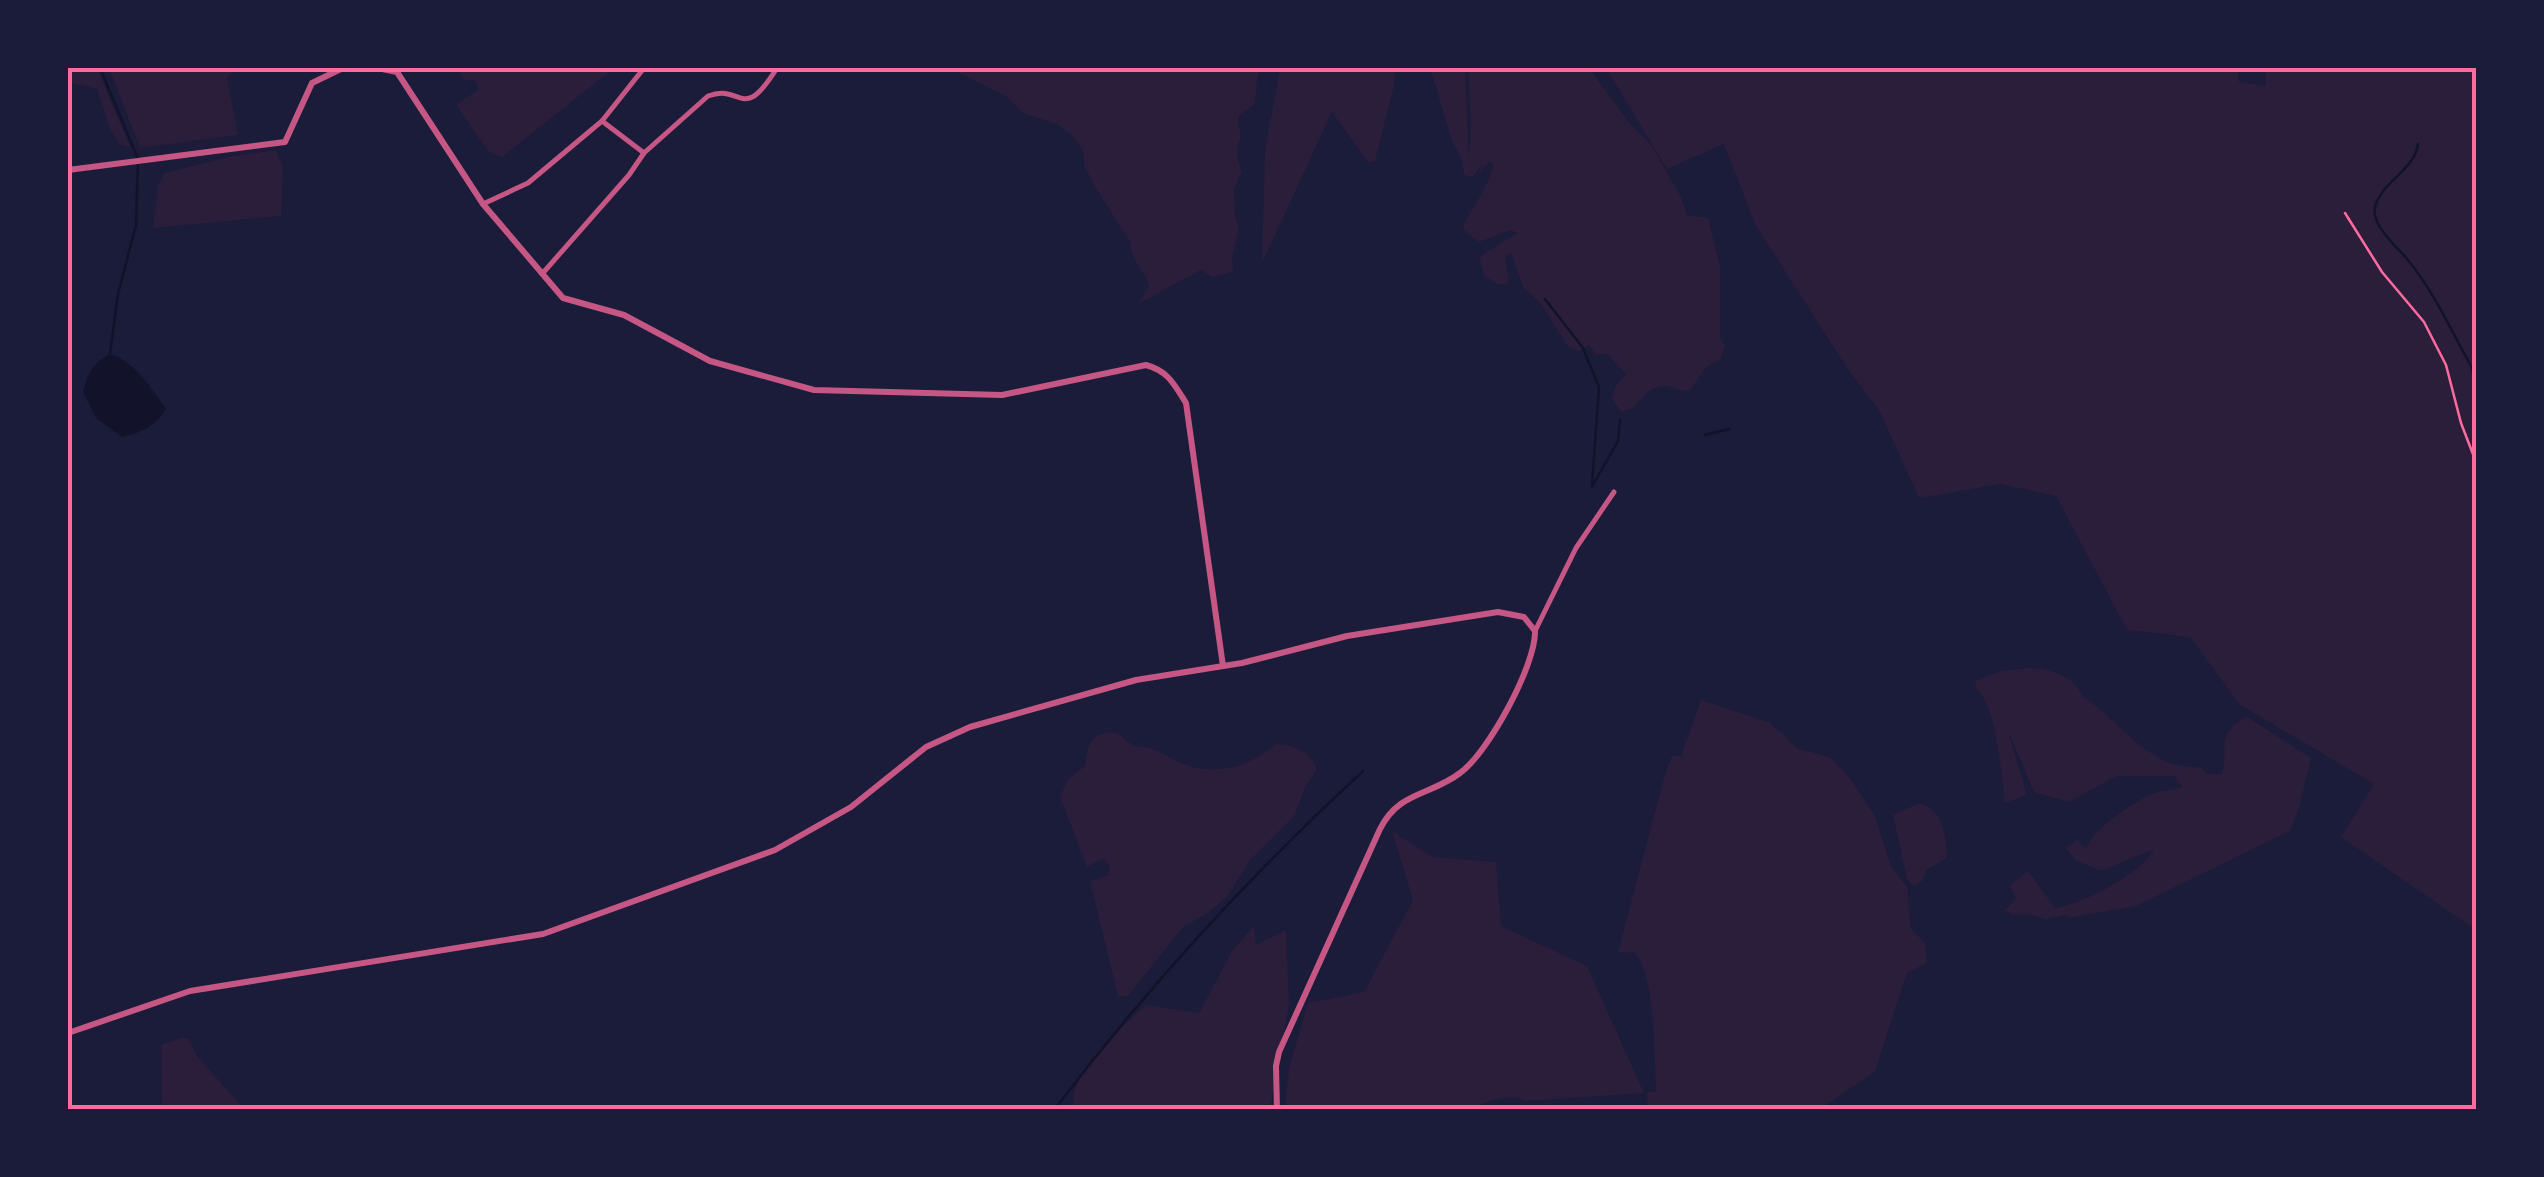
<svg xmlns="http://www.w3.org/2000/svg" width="2544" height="1177" viewBox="0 0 2544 1177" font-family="Signika,sans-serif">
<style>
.green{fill:#2a1e3b}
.water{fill:#12122b}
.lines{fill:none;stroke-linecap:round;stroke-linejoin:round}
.stream{stroke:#12122b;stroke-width:2.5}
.path{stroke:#ff6b9d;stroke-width:2.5}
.minor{stroke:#c65784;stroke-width:5}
.tertiary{stroke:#c65784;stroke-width:6}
.neatline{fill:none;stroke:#ff6b9d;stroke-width:4}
</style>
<rect width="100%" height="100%" fill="#1b1b3a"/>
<g class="green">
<path d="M 68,68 L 97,68 L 130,147 L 120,145 L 110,129 L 97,89 L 68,82 Z"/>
<path d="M 109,68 L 140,68 L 147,72 L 156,68 L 241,68 L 227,77 L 238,135 L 140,148 Z"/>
<path d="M 459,68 L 614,68 L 502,157 L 488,151 L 456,105 L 479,89 L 474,79 L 470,81 L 462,79 Z"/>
<path d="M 949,68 L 1261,68 L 1257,78 L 1255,104 L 1238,116 L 1241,138 C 1235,150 1237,159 1242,171 L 1234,189 L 1235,216 L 1239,229 L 1232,257 L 1233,272 L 1212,277 L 1201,270 L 1138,304 L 1149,286 C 1145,270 1130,260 1131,243 L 1095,187 L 1085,167 L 1082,149 L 1070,133 L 1057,124 L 1023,113 L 1007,97 Z"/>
<path d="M 1280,68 L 1395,68 L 1394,86 L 1375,161 L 1369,163 L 1332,112 L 1262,263 L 1265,150 Z"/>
<path d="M 1430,68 L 1465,68 L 1469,159 L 1471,125 L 1468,68 L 1589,68 L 1631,125 L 1650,143 L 1680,195 L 1687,215 L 1708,218 L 1720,266 L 1720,339 L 1725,345 L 1721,359 L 1705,368 L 1691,389 C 1678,393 1678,388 1667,386 C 1654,384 1640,398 1634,408 L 1622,412 L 1612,400 L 1615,387 L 1626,374 L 1607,354 L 1596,355 L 1589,345 L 1578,351 L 1568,346 L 1540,303 L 1523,287 L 1511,253 L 1505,256 L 1509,283 L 1497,285 L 1484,275 L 1479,257 L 1517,233 L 1511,230 L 1479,242 L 1464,230 L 1463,225 C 1471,212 1493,177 1493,164 L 1489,162 L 1476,176 L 1483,164 L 1472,177 L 1464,175 L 1462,160 L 1452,141 Z"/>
<path d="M 1606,68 L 2237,68 L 2239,82 L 2266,86 L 2265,68 L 2476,68 L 2476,930 L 2341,837 L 2374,784 L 2240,705 L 2190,637 L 2127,630 L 2056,496 L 2001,484 L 1919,498 L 1879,410 L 1847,368 L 1755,224 L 1724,144 L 1667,169 Z"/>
<path d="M 276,150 L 283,167 L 281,216 L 153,228 L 158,185 L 165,173 L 228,157 Z"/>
<path d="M 2028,668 C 2049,669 2074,674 2082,696 C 2121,720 2149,771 2200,767 L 2208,774 L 2222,774 C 2229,744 2214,738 2246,716 L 2311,758 L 2298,812 L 2290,831 L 2136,906 L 2069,918 L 2067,915 L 2047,919 L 2027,914 L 2012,915 L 2005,910 L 2016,898 L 2009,886 L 2028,871 L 2055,908 C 2083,904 2141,874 2154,849 L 2101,871 L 2075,860 L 2066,848 L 2077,840 L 2086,848 C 2092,830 2139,797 2158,792 C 2168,789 2174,791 2182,787 L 2174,776 L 2117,776 L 2069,802 L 2034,792 L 2008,731 L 2027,795 L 2005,803 C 2001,776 1997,703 1975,688 L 1976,681 L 2001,671 Z"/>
<path d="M 1701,700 L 1769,722 L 1797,748 L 1829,757 L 1849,777 L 1874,814 L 1891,866 L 1907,887 L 1911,929 L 1925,943 L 1927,963 L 1907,973 L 1875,1071 L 1821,1109 L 1648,1109 L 1647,1092 L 1656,1091 C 1654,1056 1656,978 1635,953 L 1618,952 L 1665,774 L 1672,756 L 1681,756 Z"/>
<path d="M 1109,732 L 1117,733 L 1135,747 C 1160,746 1164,757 1186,765 C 1216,776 1254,765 1276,744 C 1294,744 1311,752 1317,769 L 1305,787 L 1295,815 L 1250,860 L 1227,897 L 1205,915 L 1184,926 L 1127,997 L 1118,996 L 1090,881 L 1109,875 L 1109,865 L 1103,858 L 1087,867 L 1060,797 L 1068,779 L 1085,766 C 1088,748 1088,735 1109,732 Z"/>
<path d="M 1919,803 C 1944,810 1946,836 1947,858 L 1926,870 L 1922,881 L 1914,886 L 1907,879 L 1893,815 Z"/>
<path d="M 1392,831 L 1432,857 L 1496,862 L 1501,926 L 1587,966 L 1644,1093 L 1527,1101 C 1508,1093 1488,1100 1470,1110 L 1285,1109 L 1289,1068 L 1308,1003 L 1364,992 L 1413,900 Z"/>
<path d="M 1254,926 L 1256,945 L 1286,930 L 1289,1005 L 1270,1109 L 1073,1110 C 1067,1074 1121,1028 1146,1005 L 1199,1013 L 1232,951 Z"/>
<path d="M 181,1038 L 188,1039 L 198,1057 L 244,1109 L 162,1109 L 161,1045 Z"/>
</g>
<path class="water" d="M 110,354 C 136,363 151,388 166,409 C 156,426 140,433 122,437 L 96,418 L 83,392 C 88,373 92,364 110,354 Z"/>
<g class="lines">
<g class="stream">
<path d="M 100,68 L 138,159 L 136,225 L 118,294 L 110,354"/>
<path d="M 2418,144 C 2415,170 2381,182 2375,207 C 2371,225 2396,246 2407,259 C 2433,290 2451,330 2471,366 L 2476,382"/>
<path d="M 1545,299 L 1583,348 L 1599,387 L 1592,486"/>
<path d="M 1705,435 L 1729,429"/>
<path d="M 1593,485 L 1618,441 L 1620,420"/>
<path d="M 1054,1110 C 1147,988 1250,875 1363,771"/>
</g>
<path class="path" d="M 2345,213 L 2382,272 L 2424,322 L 2446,365 L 2461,423 L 2476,462"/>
<g class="minor">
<path d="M 602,121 L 644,153 L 708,96 C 744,83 741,125 777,68"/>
<path d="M 483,204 L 528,183 L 602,121 L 644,68"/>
<path d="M 542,274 L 629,175 L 644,153"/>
<path d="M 1535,631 L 1576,548 L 1614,492"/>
</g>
<g class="tertiary">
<path d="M 377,68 L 397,72 L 483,204 L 563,298 L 624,315 L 710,361 L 814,390 L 1002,395 L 1146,365 C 1168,371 1174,384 1186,403 L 1223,666"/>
<path d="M 68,170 L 285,142 L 312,83 L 343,68"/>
<path d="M 68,1033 L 190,991 L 543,934 L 775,850 L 851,807 L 926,747 L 970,727 L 1136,680 L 1242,663 L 1347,636 L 1498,612 L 1524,617 L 1535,631 C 1536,665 1488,753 1460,773 C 1430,796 1399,791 1380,829 L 1279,1052 L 1276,1066 L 1277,1110"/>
</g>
</g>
<rect width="2544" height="1177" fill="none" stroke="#1b1b3a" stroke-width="140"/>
<rect x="70" y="70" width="2404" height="1037" class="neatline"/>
</svg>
